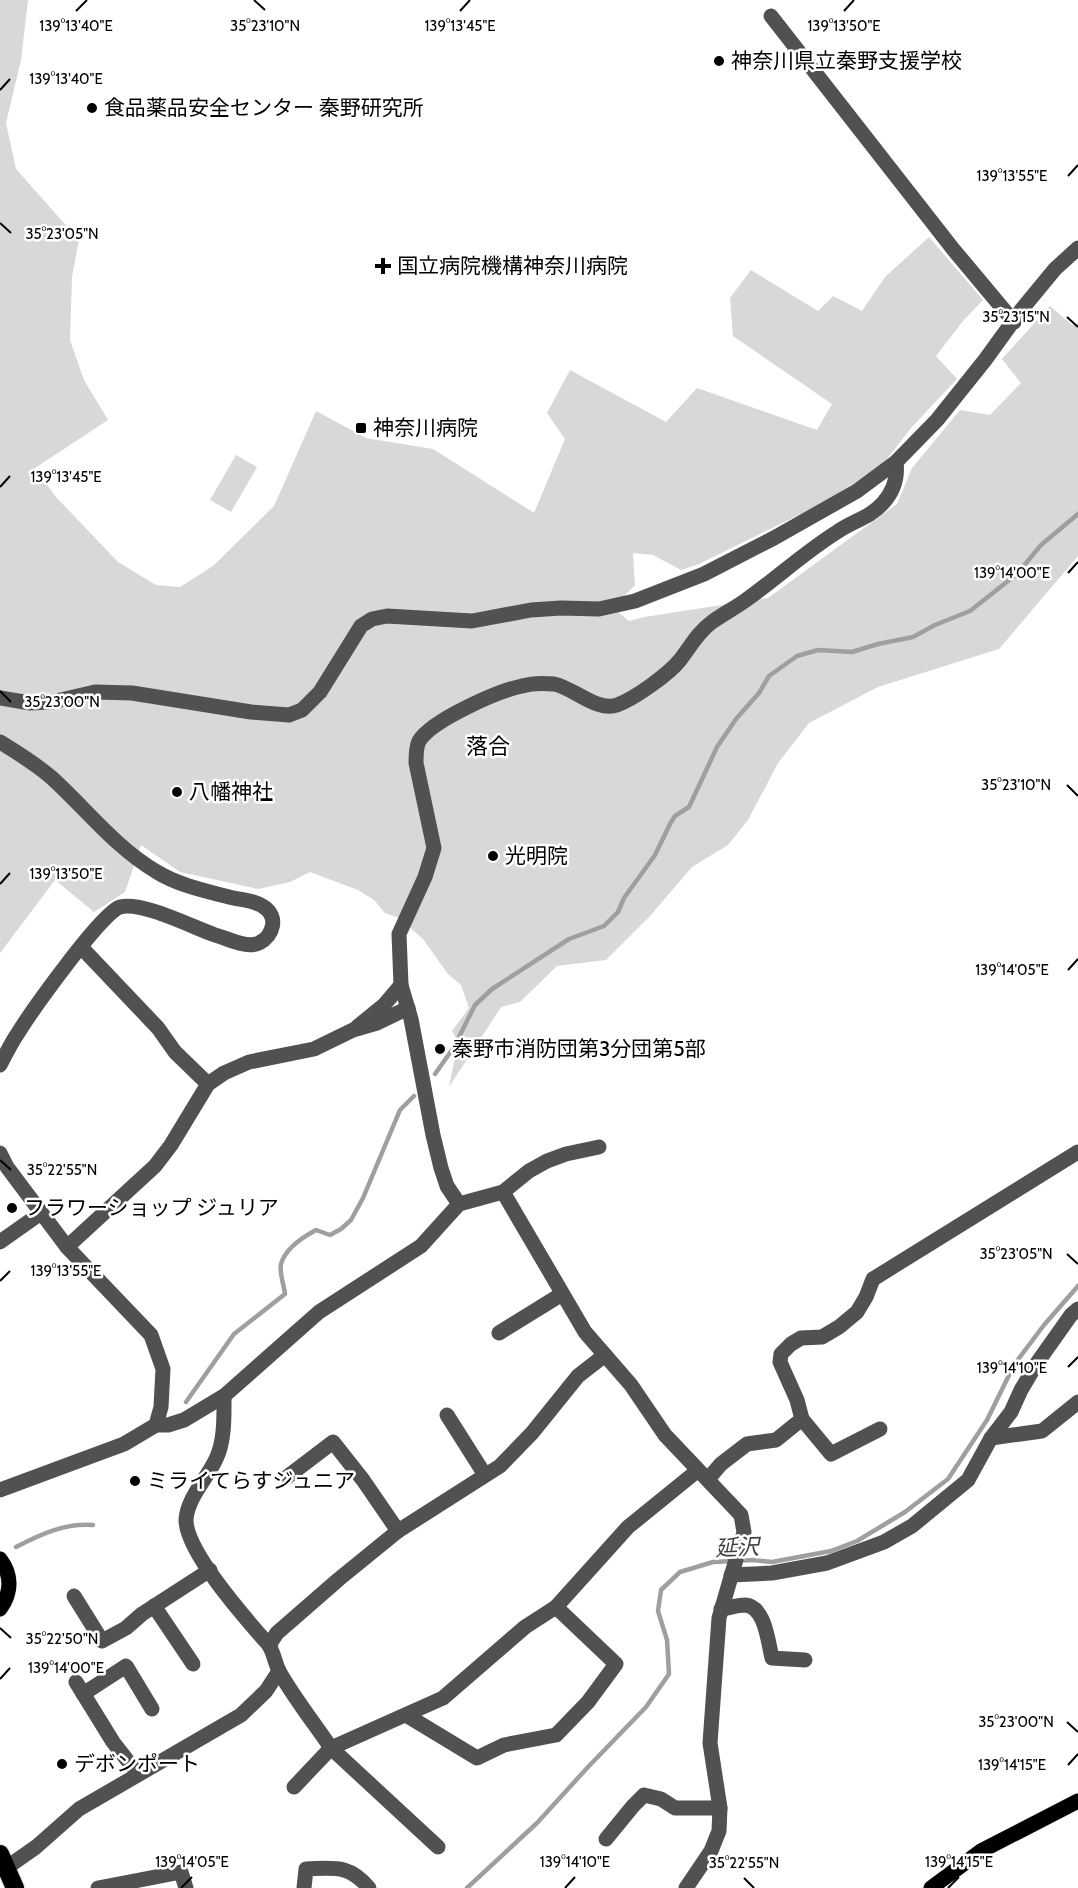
<svg xmlns="http://www.w3.org/2000/svg" width="1078" height="1888" viewBox="0 0 1078 1888" font-family="Cabin,'Noto Sans JP',sans-serif">
<style>
.green{fill:#d8d8d8}
.lines{fill:none;stroke-linecap:round;stroke-linejoin:round}
.stream{stroke:#9f9f9f;stroke-width:4.5}
.major-casing{stroke:#dbdbdb;stroke-width:16}
.highway-casing{stroke:#dbdbdb;stroke-width:20}
.minor{stroke:#515151;stroke-width:15}
.major{stroke:#000;stroke-width:15}
.highway{stroke:#000;stroke-width:18}
.ticks{fill:none;stroke:#000;stroke-width:2}
.poi-dot{fill:#000;stroke:#fff;stroke-width:2}
.labels{text-anchor:middle;stroke-width:5;stroke-linejoin:round;paint-order:stroke}
.poi-label{font-size:21px;fill:#000;stroke:#fff;text-anchor:start}
.neighbourhood-label{font-size:22px;fill:#000;stroke:#fff}
.water-label{font-size:22px;font-style:italic;fill:#404040;stroke:#fff}
.ticks-label{font-size:15px;text-anchor:middle;fill:#000;stroke:#fff;stroke-width:5;stroke-linejoin:round;paint-order:stroke}
</style>
<rect width="100%" height="100%" fill="#fff"/>
<g class="green">
<path d="M 0,0 L 28,0 L 21,60 L 6,123 L 16,169 L 79,240 L 72,277 L 70,340 L 84,380 L 108,420 L 35,468 L 56,497 L 118,562 L 156,585 L 180,587 L 213,566 L 274,506 L 316,411 L 366,438 L 433,449 L 534,513 L 565,439 L 547,413 L 570,370 L 666,422 L 697,388 L 817,430 L 832,404 L 733,336 L 730,298 L 751,270 L 818,311 L 833,296 L 862,311 L 885,277 L 929,237 L 983,300 L 963,321 L 936,356 L 957,379 L 911,428 L 880,468 L 819,505 L 697,565 L 681,570 L 653,555 L 633,553 L 635,585 L 613,608 L 629,621 L 644,617 L 768,598 L 897,504 L 912,468 L 960,410 L 990,415 L 1021,383 L 1002,359 L 1050,306 L 1072,325 L 1078,323 L 1078,556 L 999,649 L 878,687 L 809,723 L 778,763 L 748,820 L 728,845 L 692,867 L 650,916 L 606,960 L 557,966 L 520,1002 L 501,1007 L 449,1087 L 458,1042 L 452,1031 L 469,1008 L 461,985 L 448,974 L 423,939 L 399,918 L 385,913 L 374,900 L 358,890 L 310,872 L 290,882 L 258,889 L 180,872 L 141,845 L 125,892 L 94,912 L 55,880 L 0,953 Z"/>
<path d="M 236,455 L 257,467 L 231,512 L 210,500 Z"/>
</g>
<g class="lines">
<g class="stream">
<path d="M 435,1074 L 454,1047 L 475,1005 L 492,989 L 569,939 L 604,926 L 618,912 L 624,898 L 655,855 L 671,822 L 675,816 L 689,807 L 717,747 L 736,719 L 759,693 L 769,676 L 797,656 L 818,650 L 852,652 L 878,644 L 913,637 L 935,625 L 970,611 L 1017,574 L 1041,545 L 1078,514"/>
<path d="M 186,1402 L 234,1334 L 285,1294 C 284,1285 279,1272 281,1264 C 285,1249 303,1237 316,1230 L 330,1235 L 341,1229 L 351,1220 L 363,1198 L 400,1110 L 414,1096"/>
<path d="M 16,1547 C 41,1534 65,1523 93,1525"/>
<path d="M 467,1888 L 537,1823 L 588,1767 L 646,1707 L 669,1674 L 667,1640 L 658,1611 L 661,1590 L 680,1572 L 713,1562 L 753,1560 L 772,1562 L 831,1551 L 857,1541 L 905,1512 L 948,1479 L 987,1420 L 1014,1365 L 1044,1325 L 1078,1286"/>
</g>
<defs>
<g id="major">
<path d="M 0,1559 C 12,1575 12,1592 0,1609"/>
<path d="M 931,1888 L 981,1851 L 1078,1801"/>
</g>
<path id="highway" d="M 0,1854 L 15,1888"/>
</defs>
<use href="#major" class="major-casing"/>
<use href="#highway" class="highway-casing"/>
<g class="minor">
<path d="M 771,16 L 953,249 L 1014,322"/>
<path d="M 0,698 L 30,703 L 52,702 L 95,692 L 132,693 L 251,712 L 289,715 L 302,710 L 320,692 L 361,626 L 372,619 L 387,616 L 472,621 L 531,610 L 561,608 L 599,609 L 635,601 L 704,574 L 774,538 L 857,491 L 896,462 L 937,420 L 985,360 L 1022,309 L 1055,269 L 1078,248"/>
<path d="M 0,742 C 18,753 36,764 52,778 C 87,810 116,848 157,872 C 178,885 206,891 229,897 C 241,900 254,900 264,907 C 279,917 273,936 259,943 C 246,949 227,938 215,935 C 192,927 142,901 120,907 C 102,912 31,1012 18,1033 C 11,1043 6,1054 0,1065"/>
<path d="M 81,947 L 158,1028 L 175,1052 L 208,1084"/>
<path d="M 357,1027 L 384,1005 L 401,985"/>
<path d="M 0,1153 L 7,1167 L 67,1247 L 151,1335 L 163,1369 L 161,1407 L 156,1425"/>
<path d="M 503,1192 L 585,1332 L 631,1385 L 665,1435 L 741,1515 L 744,1532 L 719,1618 L 710,1743 L 720,1808 L 719,1831 L 711,1851 L 686,1888"/>
<path d="M 459,1204 L 447,1186 L 441,1168 L 433,1135 L 411,1019 L 401,985 L 399,934 L 425,877 L 434,848 L 416,763 C 416,756 416,747 419,741 C 432,720 498,691 522,686 C 532,683 544,683 554,684 C 574,688 597,712 617,705 C 634,699 669,674 680,660 C 690,647 698,632 712,622 C 723,614 735,608 746,600 C 777,578 805,552 837,532 C 852,521 870,518 883,503 C 894,491 898,478 896,462"/>
<path d="M 0,1242 L 41,1213"/>
<path d="M 67,1247 L 155,1166 L 171,1145 L 208,1084 L 224,1073 L 249,1062 L 314,1049 L 353,1030 L 377,1023 L 408,1008"/>
<path d="M 499,1333 L 562,1294"/>
<path d="M 224,1396 C 224,1415 225,1441 216,1459 C 208,1477 187,1498 186,1520 C 186,1552 246,1619 268,1644 C 274,1652 275,1664 280,1673 C 295,1699 314,1723 331,1748 L 443,1698 L 525,1627 L 556,1607 L 628,1527 L 697,1471"/>
<path d="M 447,1415 L 485,1475"/>
<path d="M 802,1419 L 831,1454 L 880,1429"/>
<path d="M 991,1438 L 1042,1431 L 1078,1402"/>
<path d="M 287,1477 L 333,1442 L 363,1480 L 398,1531"/>
<path d="M 708,1479 L 721,1464 L 747,1444 L 776,1440 L 802,1419 L 797,1400 L 780,1362 L 781,1354 L 791,1344 L 801,1338 L 822,1337 L 839,1327 L 857,1312 L 866,1297 L 873,1279 L 1078,1152"/>
<path d="M 0,1490 L 124,1444 L 156,1425 L 168,1425 L 184,1420 L 224,1396 L 319,1312 L 421,1246 L 459,1204 L 503,1192 L 529,1171 L 547,1161 L 566,1154 L 599,1147"/>
<path d="M 731,1575 L 772,1573 L 827,1563 L 884,1542 L 912,1526 L 968,1480 L 991,1438 L 1011,1412 L 1021,1390 L 1037,1363 L 1071,1315 L 1078,1309"/>
<path d="M 74,1596 L 102,1641 L 126,1628 L 142,1614 L 210,1570"/>
<path d="M 154,1606 L 193,1664"/>
<path d="M 721,1609 C 729,1608 738,1605 745,1605 C 765,1606 768,1642 772,1658 L 805,1660"/>
<path d="M 269,1645 L 277,1633 L 339,1579 L 398,1531 L 500,1466 L 532,1433 L 578,1376 L 605,1355"/>
<path d="M 76,1682 L 113,1742 L 138,1774"/>
<path d="M 83,1694 L 126,1666 L 152,1709"/>
<path d="M 406,1715 L 477,1758 L 504,1745 L 556,1735 L 588,1702 L 616,1664 L 556,1607"/>
<path d="M 294,1787 L 331,1748 L 438,1847"/>
<path d="M 606,1839 L 633,1806 L 644,1795 L 661,1799 L 675,1808 L 720,1808"/>
<path d="M 6,1868 L 36,1847 L 79,1809 L 241,1715 L 266,1691 L 279,1671"/>
<path d="M 98,1888 L 181,1872 L 186,1888"/>
<path d="M 304,1888 L 306,1869 C 334,1868 349,1864 369,1888"/>
</g>
<use href="#major" class="major"/>
<use href="#highway" class="highway"/>
</g>
<path class="ticks" d="M 254,0 L 265,10M 76,11 L 87,0M 460,11 L 470,0M 844,11 L 854,0M 0,90 L 10,79M 1068,176 L 1078,165M 0,223 L 11,233M 1067,317 L 1078,327M 0,487 L 10,476M 1068,573 L 1078,562M 0,691 L 11,702M 1067,785 L 1078,796M 0,884 L 10,873M 1068,970 L 1078,959M 0,1160 L 11,1170M 1067,1254 L 1078,1264M 0,1281 L 10,1271M 1068,1367 L 1078,1357M 0,1628 L 11,1638M 0,1679 L 10,1668M 1067,1722 L 1078,1732M 1068,1765 L 1078,1754M 744,1878 L 754,1888M 181,1888 L 192,1877M 565,1888 L 575,1877M 948,1888 L 959,1877"/>
<g class="poi-dot">
<circle cx="719" cy="61" r="6"/>
<circle cx="92" cy="108" r="6"/>
<path d="M380 257h6v6h6v6h-6v6h-6v-6h-6v-6h6z"/>
<rect x="355" y="422" width="12" height="12" rx="3"/>
<circle cx="177" cy="792" r="6"/>
<circle cx="493" cy="856" r="6"/>
<circle cx="440" cy="1049" r="6"/>
<circle cx="12" cy="1208" r="6"/>
<circle cx="135" cy="1481" r="6"/>
<circle cx="62" cy="1764" r="6"/>
</g>
<g class="labels">
<g class="poi-label">
<text x="731" y="68">神奈川県立秦野支援学校</text>
<text x="104" y="115">食品薬品安全センター 秦野研究所</text>
<text x="397" y="273">国立病院機構神奈川病院</text>
<text x="373" y="435">神奈川病院</text>
<text x="189" y="799">八幡神社</text>
<text x="505" y="863">光明院</text>
<text x="452" y="1056">秦野市消防団第3分団第5部</text>
<text x="24" y="1215">フラワーショップ ジュリア</text>
<text x="147" y="1488">ミライてらすジュニア</text>
<text x="74" y="1771">デボンポート</text>
</g>
<g class="neighbourhood-label">
<text x="488" y="754">落合</text>
</g>
<g class="water-label">
<text transform="translate(737 1547) rotate(-2)" y="8">延沢</text>
</g>
</g>
<g class="ticks-label">
<text x="265" y="31">35°23'10"N</text>
<text x="76" y="31">139°13'40"E</text>
<text x="460" y="31">139°13'45"E</text>
<text x="844" y="31">139°13'50"E</text>
<text x="66" y="84">139°13'40"E</text>
<text x="1012" y="181">139°13'55"E</text>
<text x="62" y="239">35°23'05"N</text>
<text x="1016" y="322">35°23'15"N</text>
<text x="66" y="482">139°13'45"E</text>
<text x="1012" y="578">139°14'00"E</text>
<text x="62" y="707">35°23'00"N</text>
<text x="1016" y="790">35°23'10"N</text>
<text x="66" y="879">139°13'50"E</text>
<text x="1012" y="975">139°14'05"E</text>
<text x="62" y="1175">35°22'55"N</text>
<text x="1016" y="1259">35°23'05"N</text>
<text x="66" y="1276">139°13'55"E</text>
<text x="1012" y="1373">139°14'10"E</text>
<text x="62" y="1644">35°22'50"N</text>
<text x="66" y="1673">139°14'00"E</text>
<text x="1016" y="1727">35°23'00"N</text>
<text x="1012" y="1770">139°14'15"E</text>
<text x="192" y="1867">139°14'05"E</text>
<text x="575" y="1867">139°14'10"E</text>
<text x="959" y="1867">139°14'15"E</text>
<text x="744" y="1868">35°22'55"N</text>
</g>
</svg>
